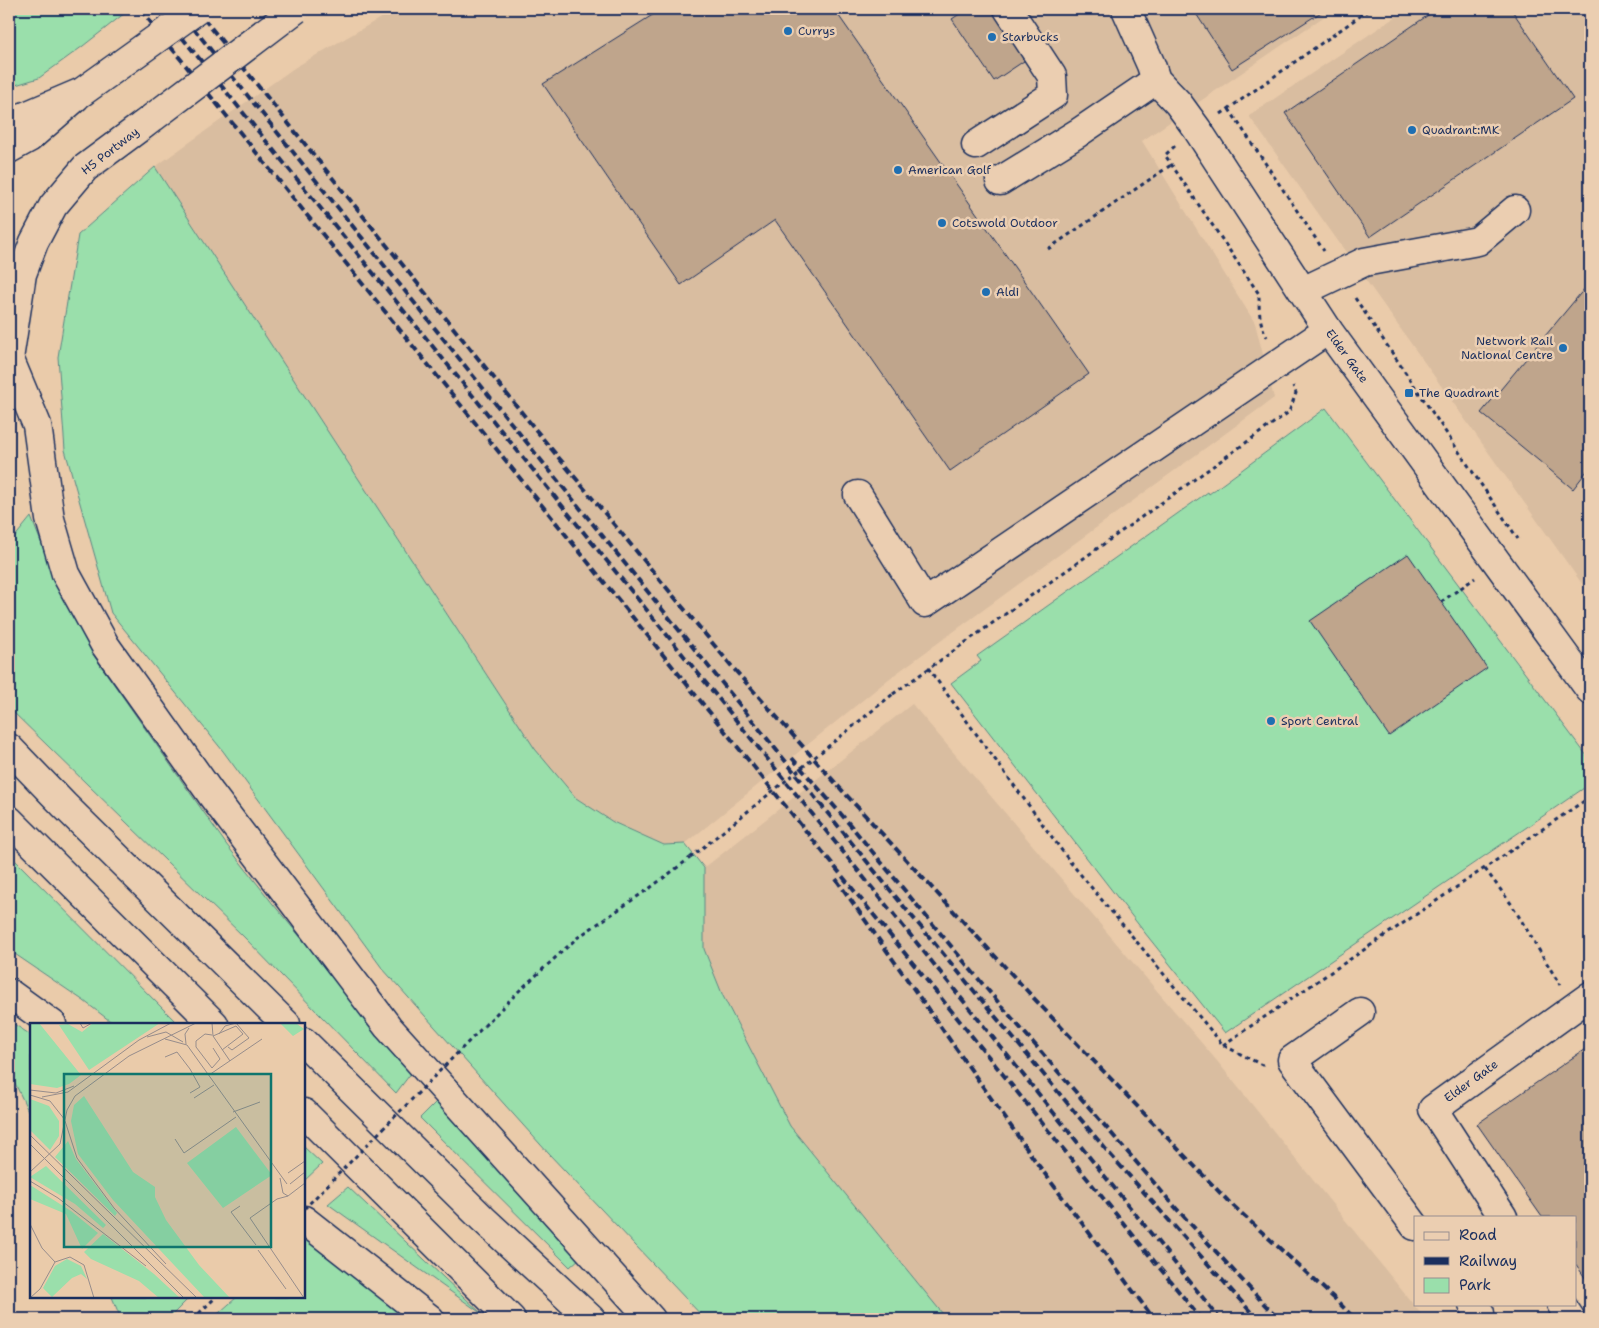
<svg xmlns="http://www.w3.org/2000/svg" width="1599" height="1328" viewBox="0 0 1599 1328" font-family="'Shantell Sans',sans-serif">
<style>
.built{fill:#d9bda0}
.green{fill:#9adfab;stroke:#5a8784}
.building{fill:#bfa58c;stroke:#1b2f5e}
.lines{fill:none;stroke-linecap:round;stroke-linejoin:round}
.minor-casing{stroke:#1b2f5e;stroke-width:31}
.major-casing{stroke:#1b2f5e;stroke-width:31}
.highway-casing{stroke:#1b2f5e;stroke-width:31}
.path{stroke:#1b2f5e;stroke-width:3;stroke-dasharray:4 4;stroke-linecap:butt}
.minor{stroke:#ebceb1;stroke-width:28}
.major{stroke:#ebceb1;stroke-width:28}
.highway{stroke:#ebceb1;stroke-width:28}
.rail{stroke:#1b2f5e;stroke-width:4;stroke-dasharray:8 4;stroke-linecap:butt}
.major-bridge-casing{stroke:#1b2f5e;stroke-width:31;stroke-linecap:butt}
.path-bridge{stroke:#1b2f5e;stroke-width:3;stroke-dasharray:4 4;stroke-linecap:butt}
.major-bridge{stroke:#ebceb1;stroke-width:28}
.poi-dot{fill:#1f6fb2;stroke:#ebceb1;stroke-width:2}
.labels{text-anchor:middle;stroke-width:5;stroke-linejoin:round;paint-order:stroke}
.poi-label{font-size:12px;fill:#1b2f5e;stroke:#ebceb1;text-anchor:start}
.street-label{font-size:12px;fill:#1b2f5e;stroke:#ebceb1}
.inset-road{fill:none;stroke:#978d8c;stroke-width:1}
.view{fill:#0f766e;fill-opacity:0.15;stroke:#0f766e;stroke-width:2.5}
.inset-edge{fill:none;stroke:#1b2f5e;stroke-width:2.5}
</style>
<rect width="100%" height="100%" fill="#eacbaa"/>
<filter id="ink" filterUnits="userSpaceOnUse"><feTurbulence type="fractalNoise" baseFrequency=".02" numOctaves="2"/><feDisplacementMap in="SourceGraphic" scale="10" xChannelSelector="R" yChannelSelector="G"/><feConvolveMatrix kernelMatrix="1 2 1 2 8 2 1 2 1" color-interpolation-filters="sRGB"/></filter>
<g filter="url(#ink)">
<g class="built">
<path d="M 396,9 L 1335,9 L 1142,141 L 1255,323 L 1274,398 L 890,678 L 685,844 L 664,845 L 613,822 L 576,798 L 535,749 L 155,167 L 294,68 Z"/>
<path d="M 1407,9 L 1590,9 L 1590,595 L 1249,116 Z"/>
<path d="M 912,704 L 1217,1061 L 1425,1319 L 947,1319 L 790,1126 L 723,996 L 704,949 L 704,868 Z"/>
</g>
<g class="green">
<path d="M 9,9 L 130,9 L 83,46 L 39,78 L 9,87 Z"/>
<path d="M 155,167 L 535,749 L 576,798 L 613,822 L 664,845 L 685,844 L 704,868 L 704,949 L 723,996 L 790,1126 L 947,1319 L 705,1319 L 549,1154 L 382,968 L 223,751 L 111,613 L 65,450 L 58,357 L 78,235 Z"/>
<path d="M 1326,408 L 1590,760 L 1590,784 L 1225,1033 L 1145,933 L 951,683 L 981,661 L 977,656 L 1208,492 L 1209,494 Z"/>
<path d="M 31,517 L 52,570 L 92,653 L 226,844 L 273,904 L 412,1072 L 396,1093 L 244,937 L 9,708 L 9,544 Z"/>
<path d="M 9,854 L 178,1024 L 114,1024 L 84,1001 L 9,950 Z"/>
<path d="M 9,1021 L 31,1035 L 31,1117 L 13,1079 L 9,1077 Z"/>
<path d="M 437,1101 L 580,1258 L 570,1267 L 420,1118 Z"/>
<path d="M 304,1147 L 322,1164 L 304,1181 Z"/>
<path d="M 348,1187 L 482,1314 L 328,1204 Z"/>
<path d="M 304,1235 L 416,1319 L 212,1319 L 237,1297 L 304,1297 Z"/>
<path d="M 112,1297 L 190,1297 L 168,1319 L 121,1319 Z"/>
</g>
<g class="building">
<path d="M 662,9 L 834,9 L 1089,374 L 950,471 L 775,220 L 681,285 L 543,84 Z"/>
<path d="M 967,9 L 1001,9 L 1033,55 L 994,81 L 952,19 Z"/>
<path d="M 1193,9 L 1326,9 L 1232,69 Z"/>
<path d="M 1437,9 L 1511,9 L 1573,99 L 1370,237 L 1285,113 Z"/>
<path d="M 1590,282 L 1590,467 L 1573,489 L 1481,413 Z"/>
<path d="M 1408,554 L 1487,668 L 1389,736 L 1310,621 Z"/>
<path d="M 1588,1047 L 1590,1050 L 1590,1285 L 1575,1263 L 1575,1217 L 1542,1217 L 1477,1124 Z"/>
</g>
<g class="lines">
<defs>
<g id="minor">
<path d="M 1126,9 L 1151,65 L 1156,80 L 1178,103 L 1197,129 L 1328,330 L 1590,690"/>
<path d="M 976,145 L 1053,95 L 1052,76 L 1008,9"/>
<path d="M 1000,181 L 1078,133 L 1156,80"/>
<path d="M 1303,291 L 1364,262 L 1478,241 L 1515,210"/>
<path d="M 858,495 L 925,603 L 1328,330"/>
<path d="M 1360,1012 L 1292,1060 L 1415,1226"/>
<path d="M 1503,1217 L 1433,1109 L 1590,996"/>
<path d="M 1473,1304 L 1480,1313"/>
<path d="M 1561,1304 L 1571,1319"/>
</g>
<g id="major">
<path d="M 9,149 L 29,138 L 76,97"/>
<path d="M 9,359 L 22,274 L 34,242 L 53,206 L 85,168 L 143,125"/>
</g>
<g id="highway">
<path d="M 9,123 L 82,92"/>
<path d="M 9,358 L 37,425 L 50,519 L 66,574 L 105,645 L 211,794 L 388,1027 L 651,1319"/>
<path d="M 9,748 L 64,805 L 286,1024"/>
<path d="M 9,820 L 214,1024"/>
<path d="M 9,993 L 52,1024"/>
<path d="M 304,1042 L 483,1219 L 591,1319"/>
<path d="M 304,1113 L 511,1319"/>
<path d="M 304,1220 L 430,1319"/>
</g>
</defs>
<use href="#minor" class="minor-casing"/>
<use href="#major" class="major-casing"/>
<use href="#highway" class="highway-casing"/>
<g class="path">
<path d="M 1229,109 L 1324,251"/>
<path d="M 1221,114 L 1370,9"/>
<path d="M 1175,146 L 1165,155 L 1259,294 C 1259,310 1259,323 1267,337"/>
<path d="M 1048,249 L 1171,165"/>
<path d="M 1355,298 L 1518,539"/>
<path d="M 1441,602 L 1475,578"/>
<path d="M 928,668 L 1071,863 L 1223,1045 L 1262,1065 L 1266,1064"/>
<path d="M 893,694 L 1289,412 L 1296,393 L 1293,386"/>
<path d="M 1485,869 L 1512,905 L 1560,985"/>
<path d="M 484,1026 L 520,990 L 577,938 L 650,888 L 690,858"/>
<path d="M 1223,1045 L 1590,797"/>
<path d="M 193,1319 L 216,1297"/>
</g>
<use href="#minor" class="minor"/>
<use href="#major" class="major"/>
<use href="#highway" class="highway"/>
<g class="rail">
<path d="M 140,9 L 1201,1319"/>
<path d="M 159,9 L 895,916 L 1220,1319"/>
<path d="M 178,9 L 532,449 L 886,885 L 1108,1152 L 1257,1319"/>
<path d="M 196,9 L 544,440 L 734,669 L 839,787 L 1042,1007 L 1228,1201 L 1334,1298 L 1355,1319"/>
<path d="M 792,758 L 841,814 L 986,988 L 1175,1207 L 1278,1319"/>
<path d="M 836,879 L 1039,1166 L 1154,1319"/>
</g>
<defs>
<g id="major-bridge">
<path d="M 82,92 L 198,9"/>
<path d="M 143,125 L 296,9"/>
</g>
</defs>
<use href="#major-bridge" class="major-bridge-casing"/>
<g class="path-bridge">
<path d="M 690,858 L 893,694"/>
<path d="M 304,1209 L 484,1026"/>
</g>
<use href="#major-bridge" class="major-bridge"/>
</g>
</g>
<g class="poi-dot">
<circle cx="788" cy="31" r="5"/>
<circle cx="992" cy="37" r="5"/>
<circle cx="1412" cy="130" r="5"/>
<circle cx="898" cy="170" r="5"/>
<circle cx="942" cy="223" r="5"/>
<circle cx="986" cy="292" r="5"/>
<circle cx="1563" cy="348" r="5"/>
<rect x="1404" y="388" width="10" height="10" rx="2.5"/>
<circle cx="1271" cy="721" r="5"/>
</g>
<g class="labels">
<g class="poi-label">
<text x="798" y="35">Currys</text>
<text x="1002" y="41">Starbucks</text>
<text x="1422" y="134">Quadrant:MK</text>
<text x="908" y="174">American Golf</text>
<text x="952" y="227">Cotswold Outdoor</text>
<text x="996" y="296">Aldi</text>
<text x="1553" y="345" text-anchor="end">Network Rail<tspan x="1553" dy="14">National Centre</tspan></text>
<text x="1419" y="397">The Quadrant</text>
<text x="1281" y="725">Sport Central</text>
</g>
<g class="street-label">
<text transform="translate(110 151) rotate(-38)" y="4">H5 Portway</text>
<text transform="translate(1347 356) rotate(54)" y="4">Elder Gate</text>
<text transform="translate(1471 1081) rotate(-36)" y="4">Elder Gate</text>
</g>
</g>
<g transform="translate(30 1023)">
<rect width="275" height="275" fill="#eacbaa"/>
<path d="M 0,0 L 9,0 L 51,52 L 39,61 L 27,65 L 0,61 ZM 63,0 L 130,0 L 59,47 L 29,2 L 38,1 L 52,9 ZM 250,0 L 267,1 L 274,6 L 263,13 ZM 54,73 L 103,149 L 125,164 L 125,174 L 136,197 L 169,242 L 200,275 L 175,275 L 83,177 L 48,131 L 41,98 L 44,82 ZM 0,76 L 19,83 L 29,98 L 29,113 L 20,127 L 0,107 ZM 206,104 L 242,152 L 193,185 L 157,140 ZM 38,118 L 46,136 L 87,190 L 85,193 L 25,134 ZM 16,143 L 76,202 L 73,205 L 45,181 L 0,154 ZM 0,162 L 41,188 L 68,210 L 52,226 L 36,191 L 0,176 ZM 73,211 L 124,251 L 150,275 L 129,275 L 109,258 L 61,236 L 54,229 ZM 37,236 L 51,243 L 57,256 L 51,251 L 42,255 L 22,274 L 13,265 L 25,243 Z" fill="#9adfab"/>
<path class="inset-road" d="M 50,0 L 53,5 L 62,0M 182,0 L 183,13 L 200,38M 189,11 L 195,3 L 206,0 L 219,15 L 202,27 L 198,24M 182,12 L 175,11 L 166,18 L 166,24 L 182,45 L 190,36 L 183,25M 183,13 L 206,3 L 213,11 L 192,27M 117,14 L 136,9 L 153,19M 135,16 L 157,22 L 257,161M 156,21 L 155,11 L 159,5M 135,34 L 147,29 L 160,46 L 170,64 L 160,70M 179,52 L 232,16M 0,67 L 26,70 L 44,63M 0,72 L 20,78 L 35,97M 12,74 L 38,69 L 109,17 L 141,0M 164,75 L 184,62M 203,89 L 230,79M 35,98 L 47,135 L 84,185 L 136,241M 0,112 L 167,275M 145,116 L 154,130 L 206,94M 0,121 L 154,275M 0,149 L 30,121 L 37,87 L 45,73 L 99,33 L 166,0M 258,150 L 275,138M 250,155 L 253,170 L 258,173 L 275,160M 0,158 L 28,175 L 116,243M 260,161 L 275,149M 258,173 L 247,176 L 220,195 L 274,275M 210,183 L 201,189 L 226,222M 0,201 L 12,225 L 25,239M 228,227 L 256,266M 0,275 L 10,266 L 25,239 L 40,234 L 54,242 L 64,275"/>
<path class="view" d="M 34,51 L 241,51 L 241,224 L 34,224 Z"/>
<rect width="275" height="275" class="inset-edge"/>
</g>
<rect width="1599" height="1328" fill="none" stroke="#ebceb1" stroke-width="30"/>
<rect x="15" y="15" width="1569" height="1298" fill="none" stroke="#1b2f5e" stroke-width="2" filter="url(#ink)"/>
<rect x="1414" y="1216" width="162" height="90" fill="#ebceb1" stroke="#988e90"/>
<rect x="1424" y="1232" width="25" height="8" fill="#ebceb1" stroke="#988e90"/>
<text x="1459" y="1240" font-size="15" fill="#1b2f5e">Road</text>
<rect x="1424" y="1257" width="25" height="8" fill="#1b2f5e" stroke="#988e90"/>
<text x="1459" y="1266" font-size="15" fill="#1b2f5e">Railway</text>
<rect x="1424" y="1278" width="25" height="15" fill="#9adfab" stroke="#988e90"/>
<text x="1459" y="1290" font-size="15" fill="#1b2f5e">Park</text>
</svg>
